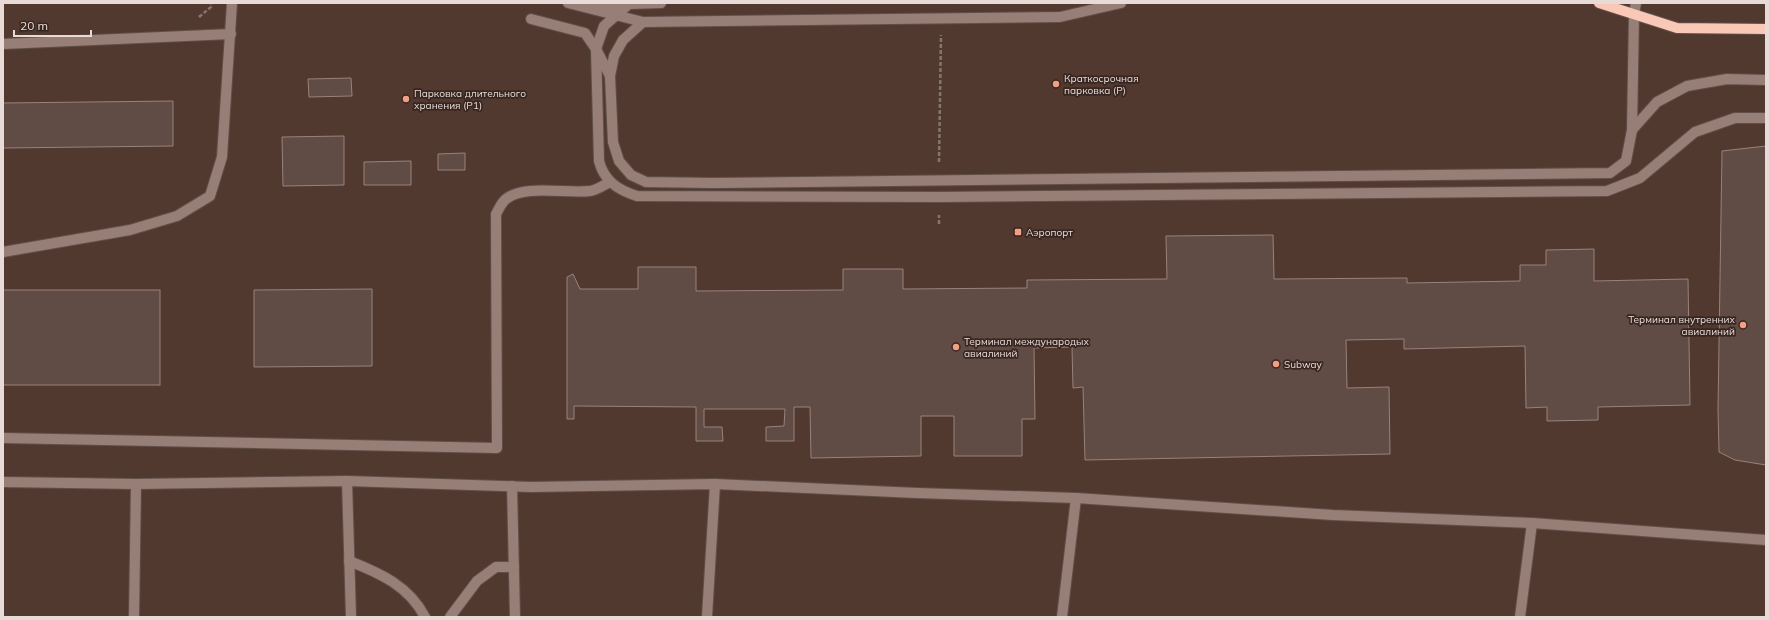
<svg xmlns="http://www.w3.org/2000/svg" width="1769" height="620" viewBox="0 0 1769 620" font-family="Mulish,sans-serif">
<style>
.built{fill:#523930}
.building{fill:#604c45;stroke:#99827b}
.lines{fill:none;stroke-linecap:round;stroke-linejoin:round}
.minor-casing{stroke:#614f49;stroke-width:12}
.major-casing{stroke:#614f49;stroke-width:12}
.path{stroke:#857570;stroke-width:2.5;stroke-dasharray:4 2;stroke-linecap:butt}
.minor{stroke:#977f77;stroke-width:10}
.major{stroke:#f9c8b7;stroke-width:10}
.poi-dot{fill:#f39f83;stroke:#382620;stroke-width:1.5}
.labels{text-anchor:middle;stroke-width:3.5;stroke-linejoin:round;paint-order:stroke}
.poi-label{font-size:10px;fill:#e8dbd7;stroke:#382620;text-anchor:start}
</style>
<rect width="100%" height="100%" fill="#43302a"/>
<rect class="built" x="3" y="3" width="1763" height="614"/>
<g class="building">
<path d="M 351,78 L 352,96 L 309,97 L 308,79 Z"/>
<path d="M 173,101 L 173,146 L 3,148 L 3,103 Z"/>
<path d="M 344,136 L 344,185 L 283,186 L 282,137 Z"/>
<path d="M 1766,146 L 1766,465 L 1735,460 L 1719,452 L 1718,409 L 1722,151 Z"/>
<path d="M 465,153 L 465,170 L 438,170 L 438,154 Z"/>
<path d="M 411,161 L 411,185 L 364,185 L 364,162 Z"/>
<path d="M 1273,235 L 1274,279 L 1407,278 L 1407,283 L 1520,281 L 1520,265 L 1546,265 L 1546,250 L 1594,249 L 1594,281 L 1688,279 L 1690,405 L 1598,407 L 1598,420 L 1547,421 L 1547,407 L 1526,408 L 1525,346 L 1404,349 L 1404,339 L 1346,340 L 1347,388 L 1389,387 L 1390,454 L 1085,460 L 1083,387 L 1073,388 L 1072,347 L 1034,348 L 1035,419 L 1022,419 L 1022,456 L 954,456 L 954,416 L 921,416 L 921,456 L 811,458 L 810,407 L 794,407 L 794,441 L 766,441 L 766,427 L 784,426 L 785,409 L 704,409 L 704,427 L 722,427 L 723,441 L 696,441 L 696,407 L 574,406 L 574,419 L 567,419 L 567,277 L 573,274 L 580,289 L 638,289 L 638,267 L 696,267 L 696,291 L 843,290 L 843,269 L 903,269 L 903,289 L 1027,288 L 1027,280 L 1167,279 L 1166,236 Z"/>
<path d="M 372,289 L 372,366 L 254,367 L 254,290 Z"/>
<rect x="3" y="290" width="157" height="95"/>
</g>
<g class="lines">
<defs>
<g id="minor">
<path d="M 568,3 L 643,22"/>
<path d="M 661,3 L 629,4 L 604,26 L 596,49 L 599,161 C 604,181 618,190 637,196 L 939,197 L 1607,191 L 1640,178 L 1695,132 L 1735,118 L 1766,118"/>
<path d="M 1121,3 L 1060,17 L 643,22 L 623,40 L 614,56 L 610,76 L 613,142 L 619,161 L 631,175 L 646,182 L 713,183 L 1610,173 L 1626,161 L 1632,130 L 1634,14 L 1636,3"/>
<path d="M 596,6 L 629,4"/>
<path d="M 531,19 L 585,33 L 596,49 L 610,76"/>
<path d="M 3,44 L 231,34"/>
<path d="M 1632,130 L 1657,102 L 1687,86 L 1727,79 L 1766,80"/>
<path d="M 3,252 L 130,230 L 177,216 L 210,196 L 222,157 L 232,3"/>
<path d="M 3,438 L 497,448 L 496,214 C 499,209 501,203 506,199 C 524,184 567,194 590,191 C 597,190 604,185 610,182"/>
<path d="M 347,481 L 351,617"/>
<path d="M 3,482 L 136,484 L 347,481 L 531,487 L 715,484 L 917,493 L 1076,498 L 1333,515 L 1532,523 L 1766,540"/>
<path d="M 512,486 L 515,617"/>
<path d="M 349,561 C 380,573 409,586 425,617"/>
<path d="M 134,617 L 136,484"/>
<path d="M 450,617 L 477,581 L 496,567 L 514,567"/>
<path d="M 707,617 L 715,484"/>
<path d="M 1062,617 L 1076,498"/>
<path d="M 1520,617 L 1532,523"/>
</g>
<path id="major" d="M 1599,3 L 1677,28 L 1766,29"/>
</defs>
<use href="#minor" class="minor-casing"/>
<use href="#major" class="major-casing"/>
<g class="path">
<path d="M 199,17 L 211,7 L 211,3"/>
<path d="M 939,162 L 941,35"/>
<path d="M 939,224 L 939,215"/>
</g>
<use href="#minor" class="minor"/>
<use href="#major" class="major"/>
</g>
<g class="poi-dot">
<circle cx="1056" cy="84" r="4"/>
<circle cx="406" cy="99" r="4"/>
<rect x="1014" y="228" width="8" height="8" rx="2"/>
<circle cx="1743" cy="325" r="4"/>
<circle cx="956" cy="347" r="4"/>
<circle cx="1276" cy="364" r="4"/>
</g>
<g class="labels">
<g class="poi-label">
<text x="1064" y="82">Краткосрочная<tspan x="1064" dy="12">парковка (P)</tspan></text>
<text x="414" y="97">Парковка длительного<tspan x="414" dy="12">хранения (P1)</tspan></text>
<text x="1026" y="236">Аэропорт</text>
<text x="1735" y="323" text-anchor="end">Терминал внутренних<tspan x="1735" dy="12">авиалиний</tspan></text>
<text x="964" y="345">Терминал международых<tspan x="964" dy="12">авиалиний</tspan></text>
<text x="1284" y="368">Subway</text>
</g>
</g>
<rect width="1769" height="620" fill="none" stroke="#e8dbd7" stroke-width="8"/>
<path d="M14 30v6h77v-6" fill="none" stroke="#e8dbd7" stroke-width="2"/>
<text x="20" y="30" font-size="12" fill="#e8dbd7" stroke="#382620" stroke-width="3" paint-order="stroke">20 m</text>
</svg>
